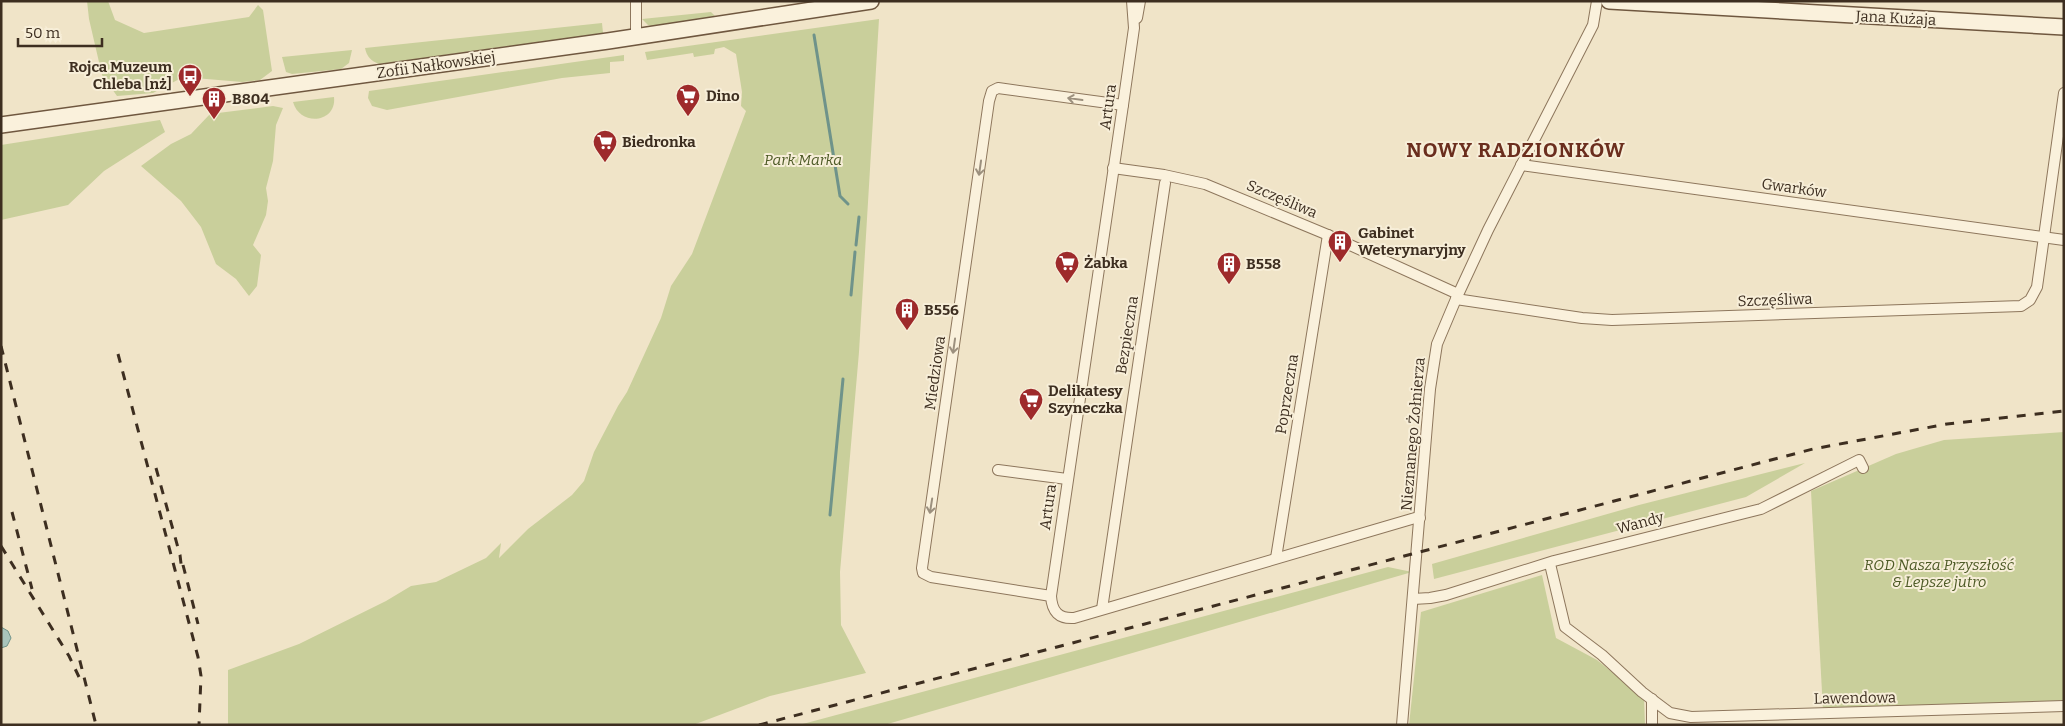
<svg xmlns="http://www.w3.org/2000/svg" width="2065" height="726" viewBox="0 0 2065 726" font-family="Bitter,serif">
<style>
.green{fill:#c9cf9b}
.water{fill:#a9c4bc;stroke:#6f938a}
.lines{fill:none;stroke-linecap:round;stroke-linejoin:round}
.stream{stroke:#6f938a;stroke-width:3}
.street-casing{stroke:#8d765c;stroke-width:12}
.secondary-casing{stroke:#6f573f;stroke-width:18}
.street{stroke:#faf1dc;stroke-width:10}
.secondary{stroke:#faf1dc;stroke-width:15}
.rail{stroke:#3d2e20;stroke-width:3;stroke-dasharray:9 9;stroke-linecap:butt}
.oneway{stroke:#9c907e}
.labels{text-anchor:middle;stroke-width:4;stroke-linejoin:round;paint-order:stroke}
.street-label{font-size:15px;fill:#3d2e20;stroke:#f7eed8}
.poi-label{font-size:15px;font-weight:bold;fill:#3d2e20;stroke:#f7eed8;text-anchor:start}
.park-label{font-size:15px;font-style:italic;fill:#4d5a26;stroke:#f7eed8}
.district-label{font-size:20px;font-weight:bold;letter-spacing:1px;fill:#6b2e1e;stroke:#f7eed8}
</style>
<rect width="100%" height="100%" fill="#f0e4c8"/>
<g class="green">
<path d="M 87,1 L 108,1 L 115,20 L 144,33 L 249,17 L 258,5 L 263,10 L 272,71 L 260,80 L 242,82 L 183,77 L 153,93 L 117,96 L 102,75 L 89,19 Z"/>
<path d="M 711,12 L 715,16 L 655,27 L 648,25 L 642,19 Z"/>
<path d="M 879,19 L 859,352 L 840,572 L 841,625 L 866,673 L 770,696 L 693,725 L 228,725 L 228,670 L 299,644 L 386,601 L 411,586 L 436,582 L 486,558 L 501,543 L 499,558 L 528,529 L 572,495 L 584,481 L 594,452 L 618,406 L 627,392 L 661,318 L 671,286 L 692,254 L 746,111 L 741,106 L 742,92 L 736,54 L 724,47 L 715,49 L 714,54 L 694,57 L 693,53 L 647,60 L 645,52 Z"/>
<path d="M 602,23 L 603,33 L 379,64 C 371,61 367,57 365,48 Z"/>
<path d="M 352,50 L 349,63 L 341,69 L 292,74 L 286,72 L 282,57 Z"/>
<path d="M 624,55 L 624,61 L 610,62 L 610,73 L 562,78 L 387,110 L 372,106 L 368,98 L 369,91 Z"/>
<path d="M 334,97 C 337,123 300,127 293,102 Z"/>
<path d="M 273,106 L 283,108 L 276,125 L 273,161 L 266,188 L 268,201 L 266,215 L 253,245 L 261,255 L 257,286 L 249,296 L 236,279 L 216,264 L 201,227 L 181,201 L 141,166 L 171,144 L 191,134 L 210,114 Z"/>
<path d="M 160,120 L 165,132 L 104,171 L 68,205 L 1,220 L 1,145 Z"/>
<path d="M 2064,432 L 2064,701 L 1823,710 L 1811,491 L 1896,454 L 1944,440 Z"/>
<path d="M 1805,463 L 1746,497 L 1434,579 L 1432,564 L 1639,505 Z"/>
<path d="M 1388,567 L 1412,572 L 884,725 L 799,725 Z"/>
<path d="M 1542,575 L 1556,638 L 1597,660 L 1644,698 L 1645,725 L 1409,725 L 1421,612 Z"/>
</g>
<path class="water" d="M 1,627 L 8,631 L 11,638 L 7,646 L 1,648 Z"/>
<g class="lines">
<g class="stream">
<path d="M 814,35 L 840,196 L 848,204"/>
<path d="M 856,245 L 859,217"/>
<path d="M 851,295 L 855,252"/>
<path d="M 830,515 L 843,379"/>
</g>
<defs>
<g id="street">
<path d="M 1132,1 L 1134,28 L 1123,105 L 1051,596 C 1052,612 1059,619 1074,618 L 1415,518 L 1420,518"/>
<path d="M 1137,18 L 1140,1"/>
<path d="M 636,37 L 636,1"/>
<path d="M 1521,165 L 2064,240"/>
<path d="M 1113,168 L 1164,175 L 1205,184 L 1328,235 L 1458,294"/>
<path d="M 1456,299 L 1582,318 L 1612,320 L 2021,306 L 2030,300 L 2037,287 L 2064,93"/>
<path d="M 998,470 L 1067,479"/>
<path d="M 1276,558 L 1328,235"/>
<path d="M 1550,564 L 1565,627 L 1602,655 L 1642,692 L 1670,713 L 1691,717 L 2064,706"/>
<path d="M 1051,596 L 931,577 L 923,573 L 922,568 L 989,101 L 992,91 L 998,88 L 1123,105"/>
<path d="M 1413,599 L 1430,598 L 1446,595 L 1554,561 L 1761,509 L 1859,460 L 1863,468"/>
<path d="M 1102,609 L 1165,183"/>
<path d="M 1402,725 L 1430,389 L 1437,344 L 1456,299 L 1488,230 L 1593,25 L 1597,1"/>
<path d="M 1652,725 L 1652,699"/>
</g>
<g id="secondary">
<path d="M 1609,1 L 2064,27"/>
<path d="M 1,125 L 608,41 L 871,1"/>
</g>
</defs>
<use href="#street" class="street-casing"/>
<use href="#secondary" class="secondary-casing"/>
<use href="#street" class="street"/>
<use href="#secondary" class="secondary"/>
<g class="rail">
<path d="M 1,346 L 96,725"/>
<path d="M 118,354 L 198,657 L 201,676 L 199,725"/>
<path d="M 156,468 L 180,555 L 182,572"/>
<path d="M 12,512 L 32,589"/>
<path d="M 1,546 L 69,656 L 79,677"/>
<path d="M 183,565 L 198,624"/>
<path d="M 759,725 L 1813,449 L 1947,424 L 2064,411"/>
</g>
</g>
<defs><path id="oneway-shaft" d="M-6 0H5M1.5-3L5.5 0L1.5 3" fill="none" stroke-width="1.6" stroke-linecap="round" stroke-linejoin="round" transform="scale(1.25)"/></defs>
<g class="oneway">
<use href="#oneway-shaft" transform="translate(1075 99) rotate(-172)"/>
<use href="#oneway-shaft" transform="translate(980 168) rotate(98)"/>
<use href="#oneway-shaft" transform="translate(954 346) rotate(98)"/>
<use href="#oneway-shaft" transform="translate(931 506) rotate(99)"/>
</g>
<defs>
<symbol id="bus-pin" viewBox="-11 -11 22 30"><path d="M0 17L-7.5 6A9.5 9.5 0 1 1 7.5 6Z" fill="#9e2a2b" stroke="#f7eed8"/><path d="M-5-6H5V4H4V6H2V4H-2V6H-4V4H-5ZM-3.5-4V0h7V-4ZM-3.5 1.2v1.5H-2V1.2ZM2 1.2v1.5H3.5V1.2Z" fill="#fff"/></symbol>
<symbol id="supermarket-pin" viewBox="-11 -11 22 30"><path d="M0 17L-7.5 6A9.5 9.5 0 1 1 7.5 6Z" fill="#9e2a2b" stroke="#f7eed8"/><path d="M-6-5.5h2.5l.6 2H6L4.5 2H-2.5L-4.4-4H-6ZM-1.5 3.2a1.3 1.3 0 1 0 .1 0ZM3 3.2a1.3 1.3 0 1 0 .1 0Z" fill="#fff"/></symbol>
<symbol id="building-pin" viewBox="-11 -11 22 30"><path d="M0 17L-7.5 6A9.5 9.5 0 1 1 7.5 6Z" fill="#9e2a2b" stroke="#f7eed8"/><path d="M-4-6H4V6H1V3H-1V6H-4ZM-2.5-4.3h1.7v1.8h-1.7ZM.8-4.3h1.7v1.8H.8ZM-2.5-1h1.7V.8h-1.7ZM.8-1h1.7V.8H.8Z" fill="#fff"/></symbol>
</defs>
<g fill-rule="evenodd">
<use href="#bus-pin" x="176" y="62" width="28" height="38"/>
<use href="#supermarket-pin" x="674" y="82" width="28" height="38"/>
<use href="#building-pin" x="200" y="85" width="28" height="38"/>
<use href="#supermarket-pin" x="591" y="128" width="28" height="38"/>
<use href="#building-pin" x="1326" y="228" width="28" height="38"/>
<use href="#supermarket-pin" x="1053" y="249" width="28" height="38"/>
<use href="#building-pin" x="1215" y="250" width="28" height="38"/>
<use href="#building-pin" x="893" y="296" width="28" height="38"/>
<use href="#supermarket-pin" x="1017" y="386" width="28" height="38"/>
</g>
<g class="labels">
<g class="street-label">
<text transform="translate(1896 18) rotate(3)" y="5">Jana Kużaja</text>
<text transform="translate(436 65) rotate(-8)" y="5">Zofii Nałkowskiej</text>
<text transform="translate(1108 107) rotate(-82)" y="5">Artura</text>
<text transform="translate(1794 188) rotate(8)" y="5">Gwarków</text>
<text transform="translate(1282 199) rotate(23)" y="5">Szczęśliwa</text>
<text transform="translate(1775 300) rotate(-2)" y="5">Szczęśliwa</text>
<text transform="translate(1127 335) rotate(-81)" y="5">Bezpieczna</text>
<text transform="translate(935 373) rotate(-82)" y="5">Miedziowa</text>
<text transform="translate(1287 394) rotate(-81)" y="5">Poprzeczna</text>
<text transform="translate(1413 434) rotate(-85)" y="5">Nieznanego Żołnierza</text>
<text transform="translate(1048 507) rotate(-82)" y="5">Artura</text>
<text transform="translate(1640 523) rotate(-15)" y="5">Wandy</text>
<text transform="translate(1855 698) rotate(-1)" y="5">Lawendowa</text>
</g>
<g class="poi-label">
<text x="172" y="72" text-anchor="end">Rojca Muzeum<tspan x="172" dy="17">Chleba [nż]</tspan></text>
<text x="706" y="101">Dino</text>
<text x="232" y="104">B804</text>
<text x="622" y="147">Biedronka</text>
<text x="1358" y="238">Gabinet<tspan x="1358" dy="17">Weterynaryjny</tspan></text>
<text x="1084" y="268">Żabka</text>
<text x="1246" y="269">B558</text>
<text x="924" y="315">B556</text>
<text x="1048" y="396">Delikatesy<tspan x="1048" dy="17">Szyneczka</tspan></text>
</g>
<g class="park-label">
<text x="803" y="165">Park Marka</text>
<text x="1939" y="570">ROD Nasza Przyszłość<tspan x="1939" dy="17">&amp; Lepsze jutro</tspan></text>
</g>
<g class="district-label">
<text x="1516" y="157">NOWY RADZIONKÓW</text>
</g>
</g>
<rect width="2065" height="726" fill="none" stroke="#3d2e20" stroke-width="5"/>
<path d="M18 38v8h84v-8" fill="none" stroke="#3d2e20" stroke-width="2.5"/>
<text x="25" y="38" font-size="15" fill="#3d2e20" stroke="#f7eed8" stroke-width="4" paint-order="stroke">50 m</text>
</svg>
